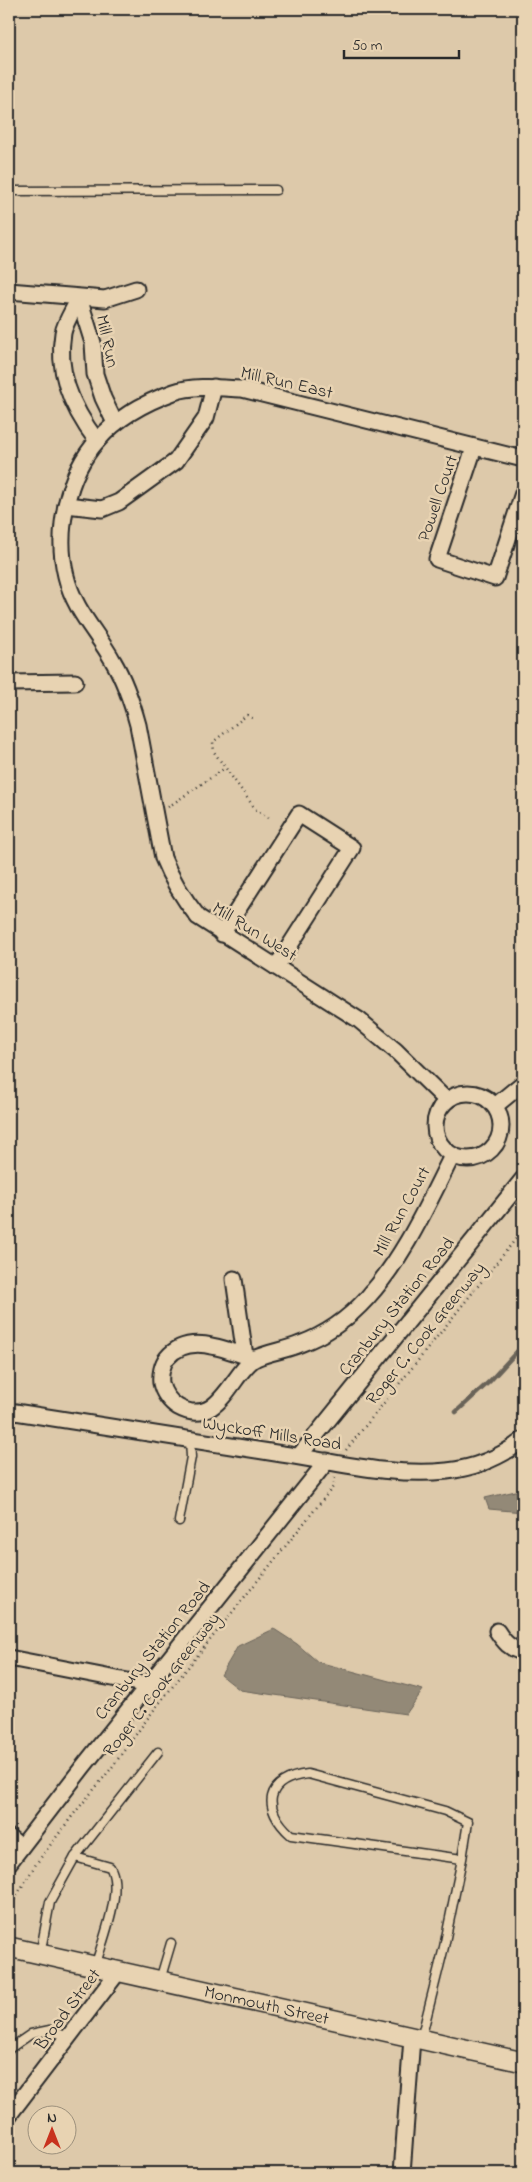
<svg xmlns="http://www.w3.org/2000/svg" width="532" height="2182" viewBox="0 0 532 2182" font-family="'Indie Flower',sans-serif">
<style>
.water{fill:#938977;stroke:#696359}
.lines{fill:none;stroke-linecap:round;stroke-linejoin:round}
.stream{stroke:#696359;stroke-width:4.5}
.service-casing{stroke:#2b2b2b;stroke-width:11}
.minor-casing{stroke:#2b2b2b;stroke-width:19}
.tertiary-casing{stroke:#2b2b2b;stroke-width:22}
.path{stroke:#2b2b2b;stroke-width:2.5;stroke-dasharray:1 4;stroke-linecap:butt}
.service{stroke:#e8d3b2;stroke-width:8}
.minor{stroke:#e8d3b2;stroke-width:15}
.tertiary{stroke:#e8d3b2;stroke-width:19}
.labels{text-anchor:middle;stroke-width:5;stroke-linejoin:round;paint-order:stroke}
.street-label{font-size:18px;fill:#2b2b2b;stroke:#e8d3b2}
</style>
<rect width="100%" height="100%" fill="#ddc9aa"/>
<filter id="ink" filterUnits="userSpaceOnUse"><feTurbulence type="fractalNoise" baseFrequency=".02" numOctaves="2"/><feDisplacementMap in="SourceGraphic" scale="10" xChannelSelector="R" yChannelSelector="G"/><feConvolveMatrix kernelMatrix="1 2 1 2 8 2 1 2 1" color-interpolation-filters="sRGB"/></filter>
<g filter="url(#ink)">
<g class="water">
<path d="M 523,1487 L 523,1512 L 489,1509 L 485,1498 L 520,1490 Z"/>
<path d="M 274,1629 L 297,1644 L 318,1662 L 423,1690 L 406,1714 L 240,1690 L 221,1675 L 238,1646 Z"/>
</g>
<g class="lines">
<path class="stream" d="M 456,1412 L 490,1381 L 523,1345"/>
<defs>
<g id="service">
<path d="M 9,191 L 276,190"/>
<path d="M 179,1521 L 191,1457 L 190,1439"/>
<path d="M 75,1857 L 110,1867 C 124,1890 102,1941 95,1967"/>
<path d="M 40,1955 L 50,1902 L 75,1857 L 158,1752"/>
<path d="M 160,1980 L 171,1943"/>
<path d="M 421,2039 L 444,1947 L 462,1859 L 291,1835 C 261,1808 265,1779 308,1774 L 445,1811 L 468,1822 L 462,1859"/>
<path d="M 9,2049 L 31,2034 L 50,2030 L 68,2037"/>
</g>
<g id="minor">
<path d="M 9,291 L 105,299 L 136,289"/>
<path d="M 79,298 C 74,309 65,322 63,333 C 56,373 74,411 97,441"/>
<path d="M 79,298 L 93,343 L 95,374 L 103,398 L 115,423"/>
<path d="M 474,448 L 437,559 L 495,578 L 523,493"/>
<path d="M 66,505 L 102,509 L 119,502 L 176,461 L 206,418 L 214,387"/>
<path d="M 9,683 L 75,682"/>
<path d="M 222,934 L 299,814 L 352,848 L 276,967"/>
<circle cx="468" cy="1126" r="33"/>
<path d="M 446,1100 L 396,1051 L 359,1020 L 198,917 C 183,898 172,881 163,858 L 138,725 C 132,703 125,681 113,661 C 97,632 74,610 66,576 C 55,532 67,474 98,440 C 117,418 146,402 174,392 C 194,385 220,388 242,389 L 523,459"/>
<path d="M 495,1106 L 523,1083"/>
<path d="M 234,1279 L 245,1356"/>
<path d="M 255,1359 C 228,1351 189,1331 167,1358 C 162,1364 160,1375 161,1383 C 163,1393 170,1402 178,1407 C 219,1430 232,1371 256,1358 C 270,1352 286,1350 300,1344 C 325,1335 349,1318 367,1298 C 405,1256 427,1205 452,1156"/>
<path d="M 9,1411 C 100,1425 191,1439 282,1454 C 335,1462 393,1477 447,1471 C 474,1468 501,1457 523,1440"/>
<path d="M 299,1456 L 523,1179"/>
<path d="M 497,1631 C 504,1642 510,1649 523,1652"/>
<path d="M 9,1658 L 148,1685"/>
<path d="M 9,1837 L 21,1847"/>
<path d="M 9,1863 L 82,1768 L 327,1461"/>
<path d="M 9,2115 L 118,1972"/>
<path d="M 402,2173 L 412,2038"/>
</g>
<g id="tertiary">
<path id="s1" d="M 9,1947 L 523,2062"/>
</g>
</defs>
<use href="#service" class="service-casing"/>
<use href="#minor" class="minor-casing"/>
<use href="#tertiary" class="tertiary-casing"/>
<g class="path">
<path d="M 252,718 L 247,715 L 213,742 L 214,752 L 256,810 L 269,818"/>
<path d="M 168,807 L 225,768"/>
<path d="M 346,1450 L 523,1230"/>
<path d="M 9,1908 L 36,1864 L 73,1815 L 110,1770 L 153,1711 L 333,1487 L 335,1478"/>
</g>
<use href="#service" class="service"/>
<use href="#minor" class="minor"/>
<use href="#tertiary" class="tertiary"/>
</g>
</g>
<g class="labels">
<g class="street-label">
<text transform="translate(108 341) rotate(78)" y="6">Mill Run</text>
<text transform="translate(287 382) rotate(13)" y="6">Mill Run East</text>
<text transform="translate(437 498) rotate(-71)" y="6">Powell Court</text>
<text transform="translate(255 931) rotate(32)" y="6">Mill Run West</text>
<text transform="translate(401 1211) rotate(-61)" y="6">Mill Run Court</text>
<text transform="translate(396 1306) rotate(-51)" y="6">Cranbury Station Road</text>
<text transform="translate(425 1333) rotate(-51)" y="6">Roger C. Cook Greenway</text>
<text transform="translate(272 1433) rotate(9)" y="6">Wyckoff Mills Road</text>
<text transform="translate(152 1650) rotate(-51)" y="6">Cranbury Station Road</text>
<text transform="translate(161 1684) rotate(-52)" y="6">Roger C. Cook Greenway</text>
<text dy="6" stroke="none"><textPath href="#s1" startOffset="264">Monmouth Street</textPath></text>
<text transform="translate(67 2009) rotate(-53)" y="6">Broad Street</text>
</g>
</g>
<rect width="532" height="2182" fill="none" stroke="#e8d3b2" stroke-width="30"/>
<rect x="15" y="15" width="502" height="2152" fill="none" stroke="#2b2b2b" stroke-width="2" filter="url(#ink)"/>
<g transform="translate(52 2130)"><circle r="24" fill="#e8d3b2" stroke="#9c907c"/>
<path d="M0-4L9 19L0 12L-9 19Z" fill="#c8321e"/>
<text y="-8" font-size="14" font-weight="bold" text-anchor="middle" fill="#2b2b2b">N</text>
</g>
<path d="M344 50v8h115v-8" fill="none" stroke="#2b2b2b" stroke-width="2.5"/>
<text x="352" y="50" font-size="15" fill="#2b2b2b" stroke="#e8d3b2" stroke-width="4" paint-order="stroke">50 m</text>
</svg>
